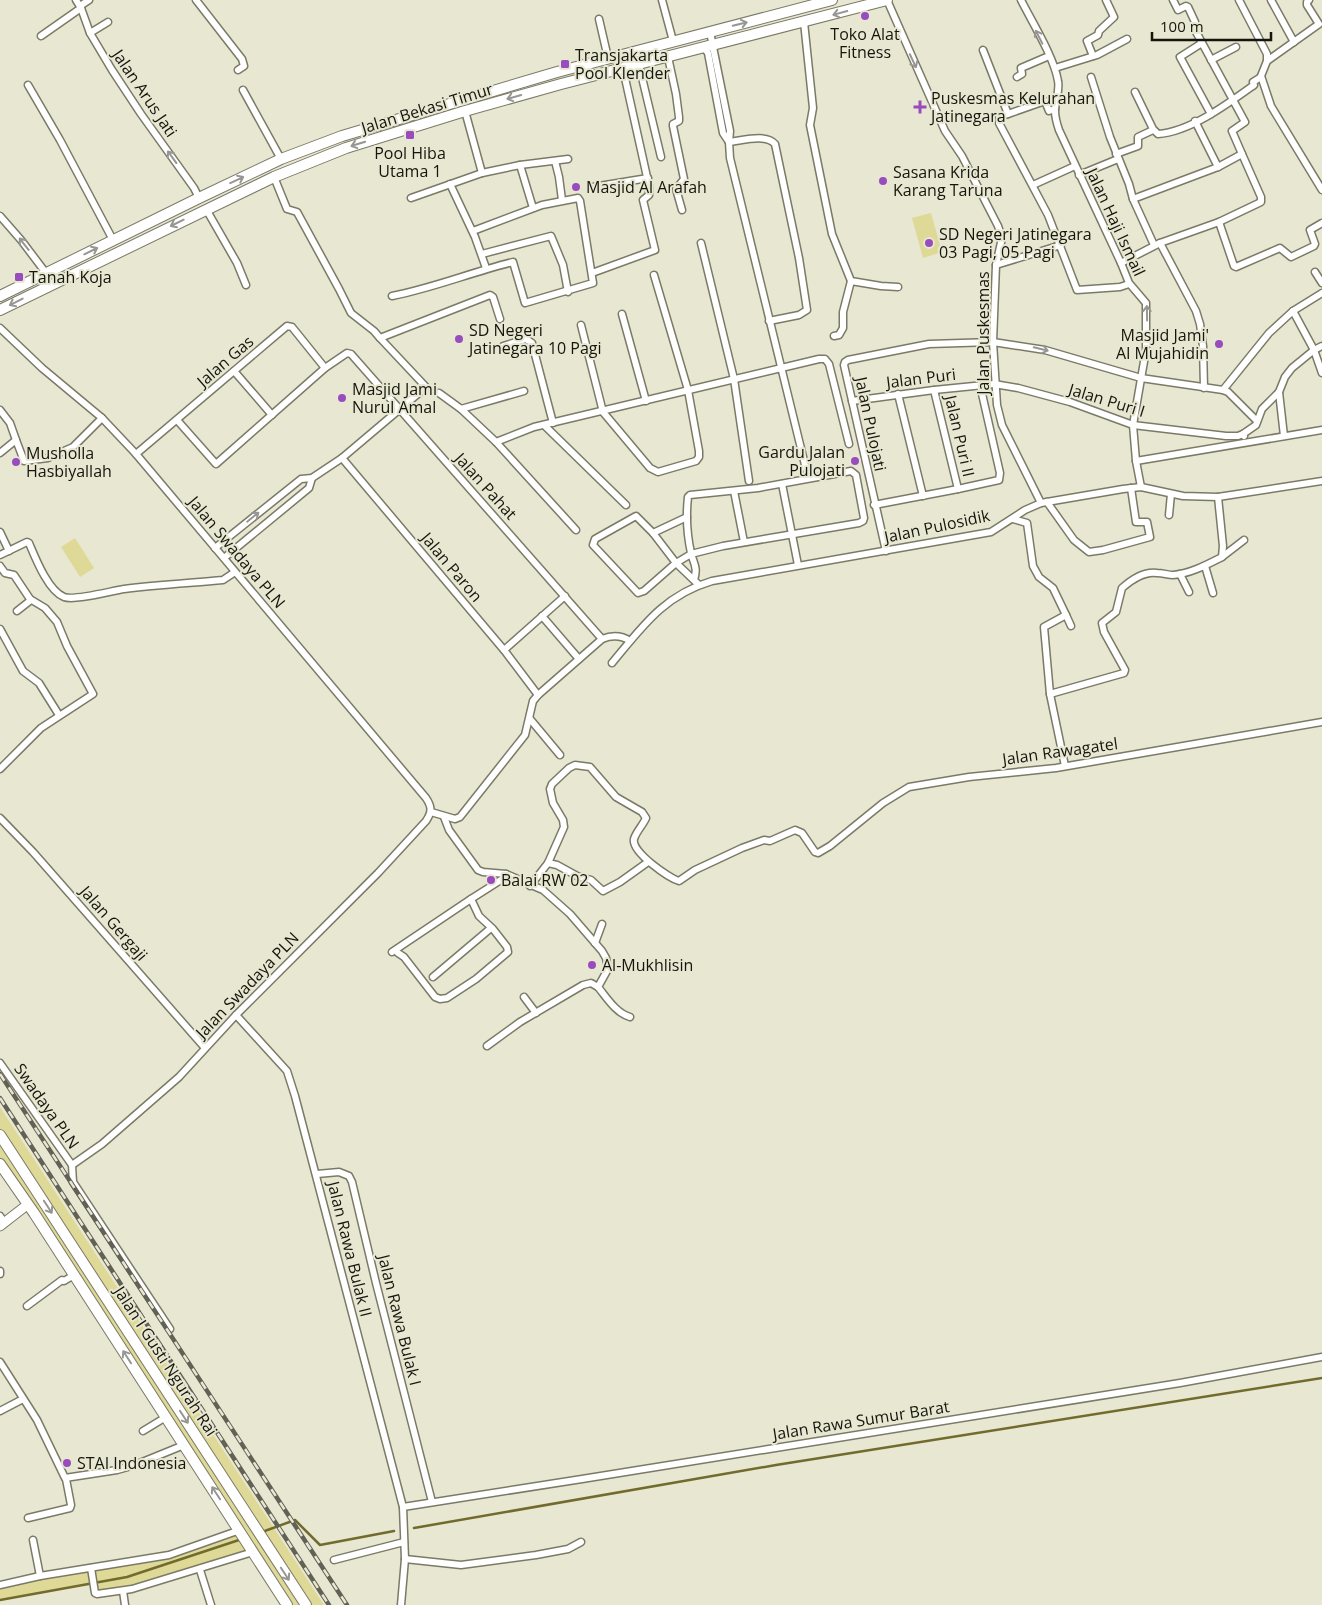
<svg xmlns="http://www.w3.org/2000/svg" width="1322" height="1605" viewBox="0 0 1322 1605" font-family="'Open Sans',sans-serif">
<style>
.green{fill:#dfd997}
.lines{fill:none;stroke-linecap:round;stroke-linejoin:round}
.stream{stroke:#716b2e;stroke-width:2.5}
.street-casing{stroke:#7b7a67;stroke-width:9}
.secondary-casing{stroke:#7b7a67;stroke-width:11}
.primary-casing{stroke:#7b7a67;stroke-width:12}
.street{stroke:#fff;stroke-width:6}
.secondary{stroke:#fff;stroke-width:9}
.primary{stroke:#fff;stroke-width:10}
.rail-casing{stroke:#626155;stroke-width:4.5}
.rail{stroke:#e8e7d2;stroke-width:2.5;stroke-dasharray:8;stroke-linecap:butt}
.oneway{stroke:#969692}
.poi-dot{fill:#994cbd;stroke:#e8e7d2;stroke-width:2}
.labels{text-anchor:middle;stroke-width:4;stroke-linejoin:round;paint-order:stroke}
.poi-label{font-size:16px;fill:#15150d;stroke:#e8e7d2;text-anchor:start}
.street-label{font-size:16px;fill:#15150d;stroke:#e8e7d2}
</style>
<rect width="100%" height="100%" fill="#e8e7d2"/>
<g class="green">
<path d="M 931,213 L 942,252 L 923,258 L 912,218 Z"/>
<path d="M 75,538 L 94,568 L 80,577 L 61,547 Z"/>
<path d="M 0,1107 L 324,1605 L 306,1605 L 0,1135 Z"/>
<path d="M 0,1143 L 87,1274 L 300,1605 L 287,1605 L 253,1552 L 123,1591 L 95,1593 L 94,1583 L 0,1600 L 0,1585 L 171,1554 L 239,1530 L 0,1164 Z"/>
</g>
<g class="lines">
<g class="stream">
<path d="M 414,1528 L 776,1465 L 1322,1378"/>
<path d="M 262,1532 L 295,1520 L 320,1545 L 394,1531"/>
<path d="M 0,1600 L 127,1577 L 242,1539"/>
</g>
<defs>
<g id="street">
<path d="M 76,0 L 81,8 L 90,33 L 112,70 L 141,114 L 194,188 L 199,198"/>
<path d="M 196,0 L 242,59 L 244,66 L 238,70"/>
<path d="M 662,0 L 673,41"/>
<path d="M 887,0 L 945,131 L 962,156 L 998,226 L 1002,238 L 996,265 L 993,342 L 997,405 L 1002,425 L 1041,503"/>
<path d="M 1021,0 C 1032,22 1054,57 1058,81 C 1060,91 1055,101 1055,111 C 1055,118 1057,124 1059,130 L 1121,263 L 1129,283 L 1146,303 L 1146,350 L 1133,425 L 1136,461 L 1141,487"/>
<path d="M 1173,0 L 1178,10 L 1186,6 L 1188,7 L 1195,22 L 1195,30 L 1245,122 L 1232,131 L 1242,154 L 1218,167"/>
<path d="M 1239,0 L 1267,54 L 1267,61 L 1261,76 L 1271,106 L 1322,190"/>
<path d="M 1271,0 L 1294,42"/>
<path d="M 80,6 L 89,0"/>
<path d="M 599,19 L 608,58"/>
<path d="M 804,22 L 813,108 L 810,125 L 832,234 L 851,281 L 881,286 L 898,287"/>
<path d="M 710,32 L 730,131 L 729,142 L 730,158 L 806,469"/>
<path d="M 90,33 L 108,22"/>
<path d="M 41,36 L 81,8"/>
<path d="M 1202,43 L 1180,57 L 1211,114"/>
<path d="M 704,48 L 708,53 L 723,133 L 729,142"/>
<path d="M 983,50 L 1008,114 L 999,117 L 999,123 L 1048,215 L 1077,290 L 1120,287 L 1129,284"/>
<path d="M 1093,56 L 1087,41 L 1098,35 L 1099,31 L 1114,17 L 1106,0"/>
<path d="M 668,57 L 676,94 L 679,117 L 679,121 L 673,124 L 673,126 L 684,179 L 676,189 L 682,210"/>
<path d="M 1211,60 L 1236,47"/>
<path d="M 1267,61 L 1319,24 L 1307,5 L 1307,2 L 1309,0"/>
<path d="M 639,65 L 661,157"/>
<path d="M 1055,68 L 1097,55 L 1127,39"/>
<path d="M 1017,77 L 1022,74 L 1021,68 L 1049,56"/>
<path d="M 1091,77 L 1110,137 L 1129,184 L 1133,199 L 1154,245"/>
<path d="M 28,85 L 60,140 L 113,240"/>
<path d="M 243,90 L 281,159"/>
<path d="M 1135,92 L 1153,129 L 1158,134 C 1190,132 1229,103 1254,85 L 1253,82 L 1261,77"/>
<path d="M 465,111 L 482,173"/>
<path d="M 1008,114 L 1045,101 L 1049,111 L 1055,109"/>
<path d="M 729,142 C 741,141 766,133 775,144 L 799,258 L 807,310 L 799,315 L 769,321"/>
<path d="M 1116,154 L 1138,146 L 1138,137 L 1153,130"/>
<path d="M 555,161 L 559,177 L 562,200"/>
<path d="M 520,165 L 533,208"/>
<path d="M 1079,175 L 1118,159"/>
<path d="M 274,177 L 287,209 L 297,212 L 339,289 L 351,313 L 374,331 L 380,338 L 490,295 L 493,297 L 500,319"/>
<path d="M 450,184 L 475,237 L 486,268"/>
<path d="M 1033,185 L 1075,166"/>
<path d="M 593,187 L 648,178"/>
<path d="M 411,198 L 482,173 L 520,165 L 568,159"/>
<path d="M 1133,199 L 1218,167 L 1195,121"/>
<path d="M 206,209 L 237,263 L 246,285"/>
<path d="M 0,216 L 21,240 L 46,273"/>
<path d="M 1219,222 L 1234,266 L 1236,267 L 1280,248 L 1291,257 L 1314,246 L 1315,244 L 1310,230 L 1322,223"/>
<path d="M 701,243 L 734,379 L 749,481"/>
<path d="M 1160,243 L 1196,311 L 1200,324 L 1203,346 L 1204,388"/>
<path d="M 482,254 L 551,236 L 563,265 L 568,292"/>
<path d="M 1121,263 L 1160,243 L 1219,222 L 1261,202 L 1261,197 L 1242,154"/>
<path d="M 996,265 L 1061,245"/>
<path d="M 1315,272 L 1322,283"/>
<path d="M 592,273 L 655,250 L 643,200 L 649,195 L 649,186 L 623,69"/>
<path d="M 392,296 C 433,288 472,272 513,262 L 525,303 L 593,283 L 580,201 L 578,198 L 542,205 L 473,231"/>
<path d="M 1293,311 L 1314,350 L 1322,373"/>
<path d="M 622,314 L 646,401"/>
<path d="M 581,325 L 603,412 L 650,468 L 658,472 L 696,461 L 699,457 L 699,451 L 688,390 L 654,275"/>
<path d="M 0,328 L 42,368 L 102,418 L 136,454 L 426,798 C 432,807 432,812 426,821 L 378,873 L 236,1015 L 179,1077 L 102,1144 L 72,1165"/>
<path d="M 834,336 L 839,335 L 843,328 L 843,312 L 851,281"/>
<path d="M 503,346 L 526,339 L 532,343 L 553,423"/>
<path d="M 234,371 L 272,415"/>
<path d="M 934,390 L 958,489"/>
<path d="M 1223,390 L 1269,333 L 1293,311 L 1322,293"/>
<path d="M 1279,392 L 1284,436"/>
<path d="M 439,393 L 461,409 L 496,442 L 576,530"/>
<path d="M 898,394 L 923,496"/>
<path d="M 852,401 L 934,390 L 994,384 L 1018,388 L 1070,402 L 1133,425 L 1226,436 L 1238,436 L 1243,434"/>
<path d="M 461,409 L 524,391"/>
<path d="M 0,410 L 10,423 L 16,440"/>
<path d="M 177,420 L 216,464 L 325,368 L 347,353 L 351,354 L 602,639"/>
<path d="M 544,425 L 626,505"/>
<path d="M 1244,436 L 1243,434 L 1256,425 L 1262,409 L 1279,392 L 1285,377 L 1292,368 L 1314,350 L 1322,346"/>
<path d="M 496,442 L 534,427 L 819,359 L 825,359 L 829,364 L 849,444"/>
<path d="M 0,453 L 16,440 L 24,461 L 48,458 L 73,447 L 102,418"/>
<path d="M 136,454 L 287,326 L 292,327 L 325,368"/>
<path d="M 342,458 L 504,650 L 538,695"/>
<path d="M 1136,461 L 1322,430"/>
<path d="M 782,484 L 798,565"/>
<path d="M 734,491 L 744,542"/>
<path d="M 1047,502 L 1074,540 L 1089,552 L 1103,550 L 1150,537 L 1147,522 L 1136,522 L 1131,488"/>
<path d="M 874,505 L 958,489 L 999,480 L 1000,473 L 980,385"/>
<path d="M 1169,515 L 1171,494"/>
<path d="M 1013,519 L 1027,523 L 1033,566 L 1039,577 L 1053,588 L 1066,615 L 1044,627 L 1050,694 L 1065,766"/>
<path d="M 0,532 L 9,551"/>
<path d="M 653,533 L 687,517"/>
<path d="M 215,548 L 301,479 L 312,478 L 342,458 L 426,387 L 380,338"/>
<path d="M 886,551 L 844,365 L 845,362 L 848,360 L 929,344 L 993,342 L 1045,350 L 1141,378 L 1223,390 L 1228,392 L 1257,421"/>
<path d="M 0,555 L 27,542 L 29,543 C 35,557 48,591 64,597 C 74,601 111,591 124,589 C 157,585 190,583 223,580 L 235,572"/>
<path d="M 1222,557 L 1244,540"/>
<path d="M 224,558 L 309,488 L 312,478"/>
<path d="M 0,566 L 5,573 L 14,575 L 30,599 L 45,608 L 57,622 L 67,646 L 93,694 L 41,728 L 0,769"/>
<path d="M 1205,566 L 1213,593"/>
<path d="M 1180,574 L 1189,592"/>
<path d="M 694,580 C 698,567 694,565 691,553 C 687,535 686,515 688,497 L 690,495 L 758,488 L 851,471 L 856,475 L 864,518 L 863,521 L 859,523 L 723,546 L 691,554 L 676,563 L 653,533 L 636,516 L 595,539 L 593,545 L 638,593 L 644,591 L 676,563 L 699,585"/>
<path d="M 17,611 L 31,600"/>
<path d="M 1066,615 L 1071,626"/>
<path d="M 542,616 L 579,659"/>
<path d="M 0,629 L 23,671 L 39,683 L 59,715"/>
<path d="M 504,650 L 565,596"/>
<path d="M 612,663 C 642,627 664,595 712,581 L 991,532 L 1025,510 L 1041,503 L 1123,489 L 1141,487 L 1183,496 L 1218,497 L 1322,481"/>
<path d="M 1050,694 L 1124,673 L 1125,670 L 1104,632 L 1102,623 L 1116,612 L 1122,588 C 1131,580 1145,571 1157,573 C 1163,573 1168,575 1173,575 C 1190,574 1208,564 1222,557 L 1223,546 L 1218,497"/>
<path d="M 530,719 L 560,755"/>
<path d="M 431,812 L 455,819 L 460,817 L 525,735 L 533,701 L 538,695 L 602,639 C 612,635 621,635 630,641"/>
<path d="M 444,817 L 449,830 L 478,870 L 483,872 L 506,874 L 543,890 L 570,914 L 602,951 L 606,958 L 608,969 L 598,987 C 607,998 616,1013 630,1017"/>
<path d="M 0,818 L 33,852 L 205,1048"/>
<path d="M 548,863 L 557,865 L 577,876 L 591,880 L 603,891 L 620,882 L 648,862"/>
<path d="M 530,886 L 548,863 L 564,827 L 563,820 L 553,803 L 550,789 L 552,784 L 569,768 L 575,765 L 590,767 L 616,797 L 642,812 L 646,818 C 643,825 636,832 634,839 C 631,852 669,878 679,881 L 695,870 L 742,848 L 764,840 L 770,841 L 795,830 L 802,833 L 815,852 L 818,853 L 830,846 L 883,803 L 909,787 L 969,777 L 1056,768 L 1322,722"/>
<path d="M 595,943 L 602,924"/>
<path d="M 392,952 L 471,899"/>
<path d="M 398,953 L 404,957 L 435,997 L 440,999 L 447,998 L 476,979 L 508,952 L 507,947 L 493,929 L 479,916 L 471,899 L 504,878 L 506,874"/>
<path d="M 433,977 L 491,928"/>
<path d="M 524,997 L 536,1013"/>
<path d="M 236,1015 L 287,1071 L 295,1096 L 403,1507 L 405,1559 L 401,1605"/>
<path d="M 487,1046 L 520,1022 L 583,985 L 591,983 L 598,987"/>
<path d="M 0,1063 L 72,1165 L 73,1182 L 170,1329"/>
<path d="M 317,1174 L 339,1172 L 349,1176 L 352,1182 L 376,1283 L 432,1502"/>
<path d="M 0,1216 L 5,1223"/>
<path d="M 0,1271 L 0,1274"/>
<path d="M 27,1306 L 62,1280 L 64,1281 L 74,1275"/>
<path d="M 0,1362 L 37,1420 L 65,1478 L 117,1470 L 135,1465 L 184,1445"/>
<path d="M 0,1411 L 23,1399"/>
<path d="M 143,1431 L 166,1417"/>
<path d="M 403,1507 L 582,1479 L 1180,1383 L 1322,1357"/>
<path d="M 28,1518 L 70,1508 L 71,1505 L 66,1479"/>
<path d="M 33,1540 L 40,1576"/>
<path d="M 405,1559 L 461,1565 L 536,1555 L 568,1549 L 581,1542"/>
<path d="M 334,1560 L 404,1542"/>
<path d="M 91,1568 L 95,1593 L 97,1594 L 132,1589 L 253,1552"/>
<path d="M 200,1570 L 211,1605"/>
<path d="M 0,1585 L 40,1576 L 169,1555 L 240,1530"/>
<path d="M 123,1591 L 125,1605"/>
</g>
<path id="secondary" d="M 0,1226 L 27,1205"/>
<g id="primary">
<path d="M 0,296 L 199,198 L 281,159 L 342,136 L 557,72 L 832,0"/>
<path d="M 0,310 L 274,177 L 346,148 L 465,111 L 561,84 L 887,0"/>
<path d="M 0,1135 L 306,1605"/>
<path d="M 0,1164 L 34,1213 L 287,1605"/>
</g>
</defs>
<use href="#street" class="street-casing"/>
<use href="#secondary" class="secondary-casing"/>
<use href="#primary" class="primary-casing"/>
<use href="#street" class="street"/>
<use href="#secondary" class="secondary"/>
<use href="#primary" class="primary"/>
<defs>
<g id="rail">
<path d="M 0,1074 L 347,1605"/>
<path d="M 0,1098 L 329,1605"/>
</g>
</defs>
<use href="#rail" class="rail-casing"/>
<use href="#rail" class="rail"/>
</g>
<defs><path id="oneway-shaft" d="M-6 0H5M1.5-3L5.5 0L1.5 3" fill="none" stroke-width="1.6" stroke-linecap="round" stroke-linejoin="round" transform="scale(1.25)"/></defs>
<g class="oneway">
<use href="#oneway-shaft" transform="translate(840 13) rotate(165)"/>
<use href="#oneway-shaft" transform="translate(740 24) rotate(-14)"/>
<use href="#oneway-shaft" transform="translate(1039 37) rotate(-117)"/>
<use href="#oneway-shaft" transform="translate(913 61) rotate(65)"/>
<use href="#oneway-shaft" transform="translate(514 97) rotate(164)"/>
<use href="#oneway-shaft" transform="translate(358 144) rotate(163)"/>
<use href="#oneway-shaft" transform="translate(172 157) rotate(-126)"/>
<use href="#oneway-shaft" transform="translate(237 180) rotate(-25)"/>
<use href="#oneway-shaft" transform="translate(177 223) rotate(154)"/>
<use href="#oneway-shaft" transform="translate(24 244) rotate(-128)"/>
<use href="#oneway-shaft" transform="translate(91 251) rotate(-26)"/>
<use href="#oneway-shaft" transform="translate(16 302) rotate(153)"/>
<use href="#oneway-shaft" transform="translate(1147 313) rotate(-91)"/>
<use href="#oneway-shaft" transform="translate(1041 349) rotate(14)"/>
<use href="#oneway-shaft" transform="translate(253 517) rotate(-39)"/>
<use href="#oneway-shaft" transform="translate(48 1207) rotate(57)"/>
<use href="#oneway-shaft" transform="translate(127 1357) rotate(-123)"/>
<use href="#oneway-shaft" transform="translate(184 1417) rotate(57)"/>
<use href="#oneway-shaft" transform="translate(216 1493) rotate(-123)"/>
<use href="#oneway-shaft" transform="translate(285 1574) rotate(57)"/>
</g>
<g class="poi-dot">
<circle cx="865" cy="16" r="5"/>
<rect x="560" y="59" width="10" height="10" rx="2.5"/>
<path d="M917.5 99.5h5v5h5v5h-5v5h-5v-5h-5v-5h5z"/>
<rect x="405" y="130" width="10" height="10" rx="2.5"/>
<circle cx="883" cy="181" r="5"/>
<circle cx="576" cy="187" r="5"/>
<circle cx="929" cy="243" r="5"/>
<rect x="14" y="272" width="10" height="10" rx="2.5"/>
<circle cx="459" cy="339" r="5"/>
<circle cx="1219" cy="344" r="5"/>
<circle cx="342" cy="398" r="5"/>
<circle cx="855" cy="461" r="5"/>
<circle cx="16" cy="462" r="5"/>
<circle cx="491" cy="880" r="5"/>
<circle cx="592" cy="965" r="5"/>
<circle cx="67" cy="1463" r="5"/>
</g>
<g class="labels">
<g class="poi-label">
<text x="865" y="40" text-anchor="middle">Toko Alat<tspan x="865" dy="18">Fitness</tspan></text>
<text x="575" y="61">Transjakarta<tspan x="575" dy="18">Pool Klender</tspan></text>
<text x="931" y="104">Puskesmas Kelurahan<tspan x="931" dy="18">Jatinegara</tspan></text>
<text x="410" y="159" text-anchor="middle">Pool Hiba<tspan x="410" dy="18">Utama 1</tspan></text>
<text x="893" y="178">Sasana Krida<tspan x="893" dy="18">Karang Taruna</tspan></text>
<text x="586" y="193">Masjid Al Arafah</text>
<text x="939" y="240">SD Negeri Jatinegara<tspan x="939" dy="18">03 Pagi, 05 Pagi</tspan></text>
<text x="29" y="283">Tanah Koja</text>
<text x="469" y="336">SD Negeri<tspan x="469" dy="18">Jatinegara 10 Pagi</tspan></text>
<text x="1209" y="341" text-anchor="end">Masjid Jami'<tspan x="1209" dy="18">Al Mujahidin</tspan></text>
<text x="352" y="395">Masjid Jami<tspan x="352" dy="18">Nurul Amal</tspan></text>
<text x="845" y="458" text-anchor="end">Gardu Jalan<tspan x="845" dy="18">Pulojati</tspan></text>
<text x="26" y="459">Musholla<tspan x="26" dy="18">Hasbiyallah</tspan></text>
<text x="501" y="886">Balai RW 02</text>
<text x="602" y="971">Al-Mukhlisin</text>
<text x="77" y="1469">STAI Indonesia</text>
</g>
<g class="street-label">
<text transform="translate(145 93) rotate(56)" y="6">Jalan Arus Jati</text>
<text transform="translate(427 108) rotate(-17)" y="6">Jalan Bekasi Timur</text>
<text transform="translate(1116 222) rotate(65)" y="6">Jalan Haji Ismail</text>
<text transform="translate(983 333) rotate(-90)" y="6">Jalan Puskesmas</text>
<text transform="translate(225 361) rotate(-41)" y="6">Jalan Gas</text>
<text transform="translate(921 378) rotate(-7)" y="6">Jalan Puri</text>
<text transform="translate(1107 400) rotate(17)" y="6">Jalan Puri I</text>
<text transform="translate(871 424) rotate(78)" y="6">Jalan Pulojati</text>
<text transform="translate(960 436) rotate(77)" y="6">Jalan Puri II</text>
<text transform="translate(486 486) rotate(48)" y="6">Jalan Pahat</text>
<text transform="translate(937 526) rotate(-12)" y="6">Jalan Pulosidik</text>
<text transform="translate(237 552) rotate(50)" y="6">Jalan Swadaya PLN</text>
<text transform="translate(452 567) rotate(50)" y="6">Jalan Paron</text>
<text transform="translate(1060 751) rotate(-8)" y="6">Jalan Rawagatel</text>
<text transform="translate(114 923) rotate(49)" y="6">Jalan Gergaji</text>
<text transform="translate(247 985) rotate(-46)" y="6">Jalan Swadaya PLN</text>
<text transform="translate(47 1106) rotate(55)" y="6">Swadaya PLN</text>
<text transform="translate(350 1249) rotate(76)" y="6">Jalan Rawa Bulak II</text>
<text transform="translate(400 1320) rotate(76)" y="6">Jalan Rawa Bulak I</text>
<text transform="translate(166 1361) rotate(57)" y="6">Jalan I Gusti Ngurah Rai</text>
<text transform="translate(861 1420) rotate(-9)" y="6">Jalan Rawa Sumur Barat</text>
</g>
</g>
<path d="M1152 32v8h119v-8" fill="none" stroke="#15150d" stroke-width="2.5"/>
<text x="1160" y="32" font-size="15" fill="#15150d" stroke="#e8e7d2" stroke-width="4" paint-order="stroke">100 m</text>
</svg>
